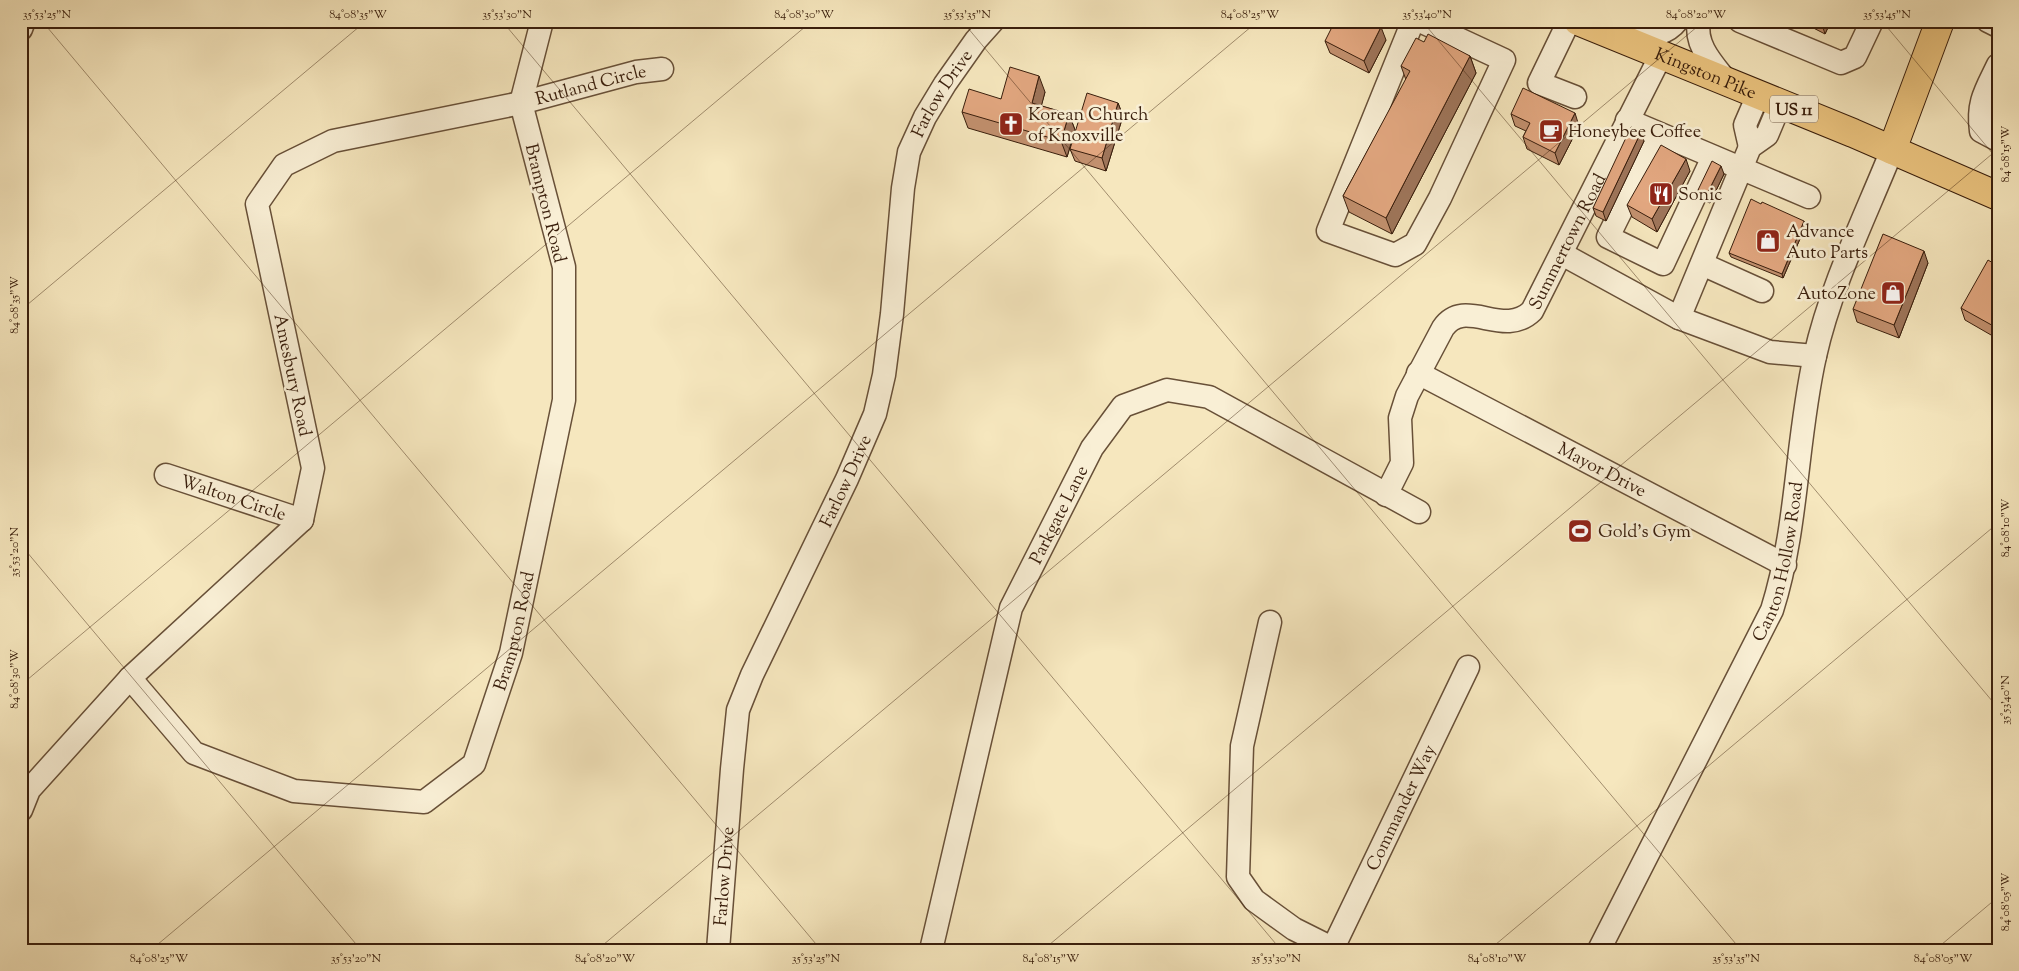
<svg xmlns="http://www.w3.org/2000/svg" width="2019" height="971" viewBox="0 0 2019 971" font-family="'Sorts Mill Goudy',serif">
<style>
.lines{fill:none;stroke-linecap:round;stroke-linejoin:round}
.minor-casing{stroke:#685038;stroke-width:25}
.major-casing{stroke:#391e0c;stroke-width:30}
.minor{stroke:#f9efd5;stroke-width:22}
.major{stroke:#ebc47f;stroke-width:28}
.wall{fill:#c2906e;stroke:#391e0c}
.shaded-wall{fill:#9e755a;stroke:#391e0c}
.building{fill:#e2a780;stroke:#391e0c}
.ticks{fill:none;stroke:#391e0c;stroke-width:1;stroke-opacity:0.45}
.labels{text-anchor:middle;stroke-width:5;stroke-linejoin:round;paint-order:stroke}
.shield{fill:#f9efd5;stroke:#735d48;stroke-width:1}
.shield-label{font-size:16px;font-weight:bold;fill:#391e0c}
.street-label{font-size:18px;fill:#391e0c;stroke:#f9efd5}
.poi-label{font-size:18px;fill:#391e0c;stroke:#f9efd5;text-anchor:start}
.neatline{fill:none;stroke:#391e0c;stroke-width:2}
.ticks-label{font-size:12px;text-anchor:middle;fill:#391e0c}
</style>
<rect width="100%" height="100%" fill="#f6e7be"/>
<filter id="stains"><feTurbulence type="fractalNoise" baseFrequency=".004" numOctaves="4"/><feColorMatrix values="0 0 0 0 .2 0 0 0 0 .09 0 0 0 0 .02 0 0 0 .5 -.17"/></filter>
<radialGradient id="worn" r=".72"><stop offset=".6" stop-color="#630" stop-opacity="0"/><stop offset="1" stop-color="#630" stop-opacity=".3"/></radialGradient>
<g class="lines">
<defs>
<g id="minor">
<path d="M 1413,21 L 1328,231 L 1395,255 L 1415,244 L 1440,198 L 1504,60 L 1420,21"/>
<path d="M 1569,21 L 1539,83 L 1575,97"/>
<path d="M 1699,21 C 1694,45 1713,64 1727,82"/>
<path d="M 1740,21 L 1841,63 L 1855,57 L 1872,21"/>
<path d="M 1988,21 L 1998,26"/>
<path d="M 21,29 L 24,21"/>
<path d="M 1623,40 C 1642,37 1665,37 1677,21"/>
<path d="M 1998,65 C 1986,90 1977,102 1981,131 L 1998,140"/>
<path d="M 1627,120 L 1809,197"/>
<path d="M 1659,134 L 1608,237 L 1663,264 L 1713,157"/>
<path d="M 1750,147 L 1745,125 L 1758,95"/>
<path d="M 1562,254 L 1679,318 L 1770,352 L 1815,356"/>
<path d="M 1702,264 L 1762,291"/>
<path d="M 1679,318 L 1750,147 L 1767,135 L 1780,104"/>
<path id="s1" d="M 1418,373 L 1785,565"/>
<path id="s2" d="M 166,475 L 302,520"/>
<path id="s3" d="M 1386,495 L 1402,463 L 1400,418 L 1407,396 L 1443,328 C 1465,296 1503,339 1532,311 L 1661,55"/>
<path d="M 1270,622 L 1242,746 L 1238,877 L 1254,900 L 1294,929 L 1336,950"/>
<path id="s4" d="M 130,678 L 194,753 L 294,791 L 424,802 L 474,764 L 511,653 L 564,400 L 564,267 L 521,103 L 542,21"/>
<path id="s5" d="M 21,810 L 29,790 L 130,678 L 302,520 L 313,468 L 257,204 L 284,165 L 333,141 L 521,103 L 636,72 L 662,69"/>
<path id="s6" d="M 1333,948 L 1468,667"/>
<path id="s7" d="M 718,950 L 732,769 L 738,710 L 752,675 L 847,479 L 875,414 L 884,375 L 892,314 L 903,188 L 909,152 L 925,117 L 945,84 L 976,40 L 993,21"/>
<path id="s8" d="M 931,950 L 1011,608 L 1092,448 L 1123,406 L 1167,390 L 1209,397 L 1419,512"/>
<path id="s9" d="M 1599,950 L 1772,610 C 1798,528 1796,440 1815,356 C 1831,285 1865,217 1892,150"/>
</g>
<g id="major">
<path id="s10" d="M 1578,21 L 1853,133 L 1998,196"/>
<path d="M 1892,150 L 1940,21"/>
</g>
</defs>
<use href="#minor" class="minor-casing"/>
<use href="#major" class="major-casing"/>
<use href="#minor" class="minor"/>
<use href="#major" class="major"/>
</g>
<g class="wall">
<path d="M 1800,21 L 1831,21 L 1825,34 Z"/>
<path d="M 1386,40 L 1369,73 L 1330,53 L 1325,41 Z"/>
<path d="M 1424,42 L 1470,56 L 1476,73 L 1392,234 L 1349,212 L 1343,196 L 1406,80 L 1401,66 Z"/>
<path d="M 1045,92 L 1041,106 L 1069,114 L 1075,130 L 1067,157 L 968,128 L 962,112 L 1001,99 Z"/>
<path d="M 1118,103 L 1123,116 L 1106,171 L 1075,161 L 1070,149 Z"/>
<path d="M 1511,114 L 1579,126 L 1559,165 L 1527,149 L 1523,137 L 1526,131 L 1515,126 Z"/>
<path d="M 1644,141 L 1606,221 L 1596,216 L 1593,208 Z"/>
<path d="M 1690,171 L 1657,232 L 1632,217 L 1627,205 Z"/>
<path d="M 1724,174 L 1710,203 L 1701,199 L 1698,190 Z"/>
<path d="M 1806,225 L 1783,278 L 1731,257 L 1729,253 Z"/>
<path d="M 1928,263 L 1899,338 L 1857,322 L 1853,309 Z"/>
<path d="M 1998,266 L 1998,339 L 1965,320 L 1961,308 Z"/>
<path d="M 1998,783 L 1998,808 L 1992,792 Z"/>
</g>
<g class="shaded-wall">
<path d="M 1821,21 L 1831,21 L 1825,34 Z"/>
<path d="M 1381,27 L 1386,40 L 1369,73 L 1364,61 Z"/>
<path d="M 1470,56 L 1476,73 L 1392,234 L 1386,218 Z"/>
<path d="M 1039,76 L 1045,92 L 1038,119 L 1032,103 Z"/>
<path d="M 1118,103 L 1123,116 L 1106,171 L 1102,158 Z"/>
<path d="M 1575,113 L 1579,126 L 1559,165 L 1555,153 Z"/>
<path d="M 1069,114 L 1075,130 L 1067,157 L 1061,141 Z"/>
<path d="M 1641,132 L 1644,141 L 1606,221 L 1603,212 Z"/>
<path d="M 1686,159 L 1690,171 L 1657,232 L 1652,219 Z"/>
<path d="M 1721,166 L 1724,174 L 1710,203 L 1707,194 Z"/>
<path d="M 1804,221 L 1806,225 L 1783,278 L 1782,274 Z"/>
<path d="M 1924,251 L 1928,263 L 1899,338 L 1894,325 Z"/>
</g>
<g class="building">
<path d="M 1335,21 L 1369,21 L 1381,27 L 1364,61 L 1325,41 Z"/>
<path d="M 1428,34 L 1470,56 L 1386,218 L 1343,196 L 1410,71 L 1401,66 L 1416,38 L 1424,42 Z"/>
<path d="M 1010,67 L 1039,76 L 1032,103 L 1069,114 L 1061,141 L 962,112 L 969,89 L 1001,99 Z"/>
<path d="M 1523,88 L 1575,113 L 1555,153 L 1523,137 L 1530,123 L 1511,114 Z"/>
<path d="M 1087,93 L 1118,103 L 1102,158 L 1070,149 Z"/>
<path d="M 1631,127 L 1641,132 L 1603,212 L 1593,208 Z"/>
<path d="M 1661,145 L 1686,159 L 1652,219 L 1627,205 Z"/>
<path d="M 1712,161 L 1721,166 L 1707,194 L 1698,190 Z"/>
<path d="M 1751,199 L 1761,204 L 1762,202 L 1804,221 L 1782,274 L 1729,253 Z"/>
<path d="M 1883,234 L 1924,251 L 1894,325 L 1853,309 Z"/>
<path d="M 1988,260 L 1998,266 L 1997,328 L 1961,308 Z"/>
<path d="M 1998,783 L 1998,796 L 1992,792 Z"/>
</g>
<path class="ticks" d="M 42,21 L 821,950M 502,21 L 1281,950M 962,21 L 1741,950M 1422,21 L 1998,708M 1882,21 L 1998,160M 21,310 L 366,21M 21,545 L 361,950M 21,685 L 812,21M 151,950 L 1258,21M 597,950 L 1704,21M 1043,950 L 1998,149M 1489,950 L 1998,523M 1935,950 L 1998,897"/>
<defs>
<symbol id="church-square" viewBox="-11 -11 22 22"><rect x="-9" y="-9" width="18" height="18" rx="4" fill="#8f2418" stroke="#f9efd5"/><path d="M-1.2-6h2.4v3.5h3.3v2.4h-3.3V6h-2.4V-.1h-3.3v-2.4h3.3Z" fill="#fff"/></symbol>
<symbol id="cafe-square" viewBox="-11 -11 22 22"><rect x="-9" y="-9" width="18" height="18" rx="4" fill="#8f2418" stroke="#f9efd5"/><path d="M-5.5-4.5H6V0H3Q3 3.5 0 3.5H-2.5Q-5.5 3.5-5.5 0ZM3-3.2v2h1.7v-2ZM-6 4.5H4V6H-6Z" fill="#fff"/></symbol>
<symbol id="restaurant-square" viewBox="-11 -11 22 22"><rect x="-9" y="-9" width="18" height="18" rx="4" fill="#8f2418" stroke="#f9efd5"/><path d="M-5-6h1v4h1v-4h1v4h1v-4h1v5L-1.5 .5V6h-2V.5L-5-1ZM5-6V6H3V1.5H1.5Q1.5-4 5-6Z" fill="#fff"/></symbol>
<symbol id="shop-square" viewBox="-11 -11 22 22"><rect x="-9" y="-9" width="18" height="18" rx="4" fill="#8f2418" stroke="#f9efd5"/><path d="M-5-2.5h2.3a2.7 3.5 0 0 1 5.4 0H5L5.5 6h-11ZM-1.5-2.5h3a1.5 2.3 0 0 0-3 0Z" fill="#fff"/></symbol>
<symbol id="stadium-square" viewBox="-11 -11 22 22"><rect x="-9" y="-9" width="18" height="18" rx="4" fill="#8f2418" stroke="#f9efd5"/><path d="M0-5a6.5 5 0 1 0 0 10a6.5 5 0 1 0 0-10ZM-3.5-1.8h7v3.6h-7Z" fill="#fff"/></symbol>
</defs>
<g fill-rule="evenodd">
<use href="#church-square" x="997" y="110" width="28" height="28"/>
<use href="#cafe-square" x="1537" y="117" width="28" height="28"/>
<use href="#restaurant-square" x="1647" y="180" width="28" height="28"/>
<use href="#shop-square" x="1754" y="227" width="28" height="28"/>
<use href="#shop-square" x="1879" y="279" width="28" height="28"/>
<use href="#stadium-square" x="1566" y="517" width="28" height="28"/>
</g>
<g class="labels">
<rect class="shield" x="1770" y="95.5" width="48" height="27" rx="4"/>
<g class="shield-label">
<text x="1794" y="115">US 11</text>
</g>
<g class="street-label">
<text dy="6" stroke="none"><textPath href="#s10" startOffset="138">Kingston Pike</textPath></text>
<text dy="6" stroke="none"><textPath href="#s5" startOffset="1095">Rutland Circle</textPath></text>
<text dy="6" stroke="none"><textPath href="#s7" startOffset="899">Farlow Drive</textPath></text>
<text transform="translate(546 203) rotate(76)" y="6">Brampton Road</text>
<text dy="6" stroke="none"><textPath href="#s3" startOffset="355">Summertown Road</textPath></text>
<text transform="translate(293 375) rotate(78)" y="6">Amesbury Road</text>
<text dy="6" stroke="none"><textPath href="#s1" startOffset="208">Mayor Drive</textPath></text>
<text dy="6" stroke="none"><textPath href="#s7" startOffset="494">Farlow Drive</textPath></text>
<text dy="6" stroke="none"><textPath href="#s2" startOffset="71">Walton Circle</textPath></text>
<text dy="6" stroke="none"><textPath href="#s8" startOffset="456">Parkgate Lane</textPath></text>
<text dy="6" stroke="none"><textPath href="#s9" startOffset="430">Canton Hollow Road</textPath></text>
<text dy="6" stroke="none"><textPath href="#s4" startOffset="538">Brampton Road</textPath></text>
<text dy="6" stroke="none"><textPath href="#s6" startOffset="156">Commander Way</textPath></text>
<text dy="6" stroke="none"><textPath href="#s7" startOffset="74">Farlow Drive</textPath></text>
</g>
<g class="poi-label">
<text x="1028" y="120">Korean Church<tspan x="1028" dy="21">of Knoxville</tspan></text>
<text x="1568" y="137">Honeybee Coffee</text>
<text x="1678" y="200">Sonic</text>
<text x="1786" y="237">Advance<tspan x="1786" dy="21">Auto Parts</tspan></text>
<text x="1876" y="299" text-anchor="end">AutoZone</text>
<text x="1598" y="537">Gold's Gym</text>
</g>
</g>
<rect width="2019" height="971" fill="none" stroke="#f6e7be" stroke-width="55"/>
<rect x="28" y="28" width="1964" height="916" class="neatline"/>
<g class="ticks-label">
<text x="47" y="18">35°53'25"N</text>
<text x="358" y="18">84°08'35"W</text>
<text x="507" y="18">35°53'30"N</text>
<text x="804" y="18">84°08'30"W</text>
<text x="967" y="18">35°53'35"N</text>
<text x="1250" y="18">84°08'25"W</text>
<text x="1427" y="18">35°53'40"N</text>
<text x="1696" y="18">84°08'20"W</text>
<text x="1887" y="18">35°53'45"N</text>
<text transform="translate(2005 154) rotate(-90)" y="4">84°08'15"W</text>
<text transform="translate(14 305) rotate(-90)" y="4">84°08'35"W</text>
<text transform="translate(2005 528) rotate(-90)" y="4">84°08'10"W</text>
<text transform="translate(14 552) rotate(-90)" y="4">35°53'20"N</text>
<text transform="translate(14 679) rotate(-90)" y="4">84°08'30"W</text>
<text transform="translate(2005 700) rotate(-90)" y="4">35°53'40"N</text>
<text transform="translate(2005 902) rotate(-90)" y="4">84°08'05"W</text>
<text x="159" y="962">84°08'25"W</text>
<text x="356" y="962">35°53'20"N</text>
<text x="605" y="962">84°08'20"W</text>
<text x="816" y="962">35°53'25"N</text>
<text x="1051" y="962">84°08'15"W</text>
<text x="1276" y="962">35°53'30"N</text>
<text x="1497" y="962">84°08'10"W</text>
<text x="1736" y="962">35°53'35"N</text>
<text x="1943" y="962">84°08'05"W</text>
</g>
<rect width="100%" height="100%" filter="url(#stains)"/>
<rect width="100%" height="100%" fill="url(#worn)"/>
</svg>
